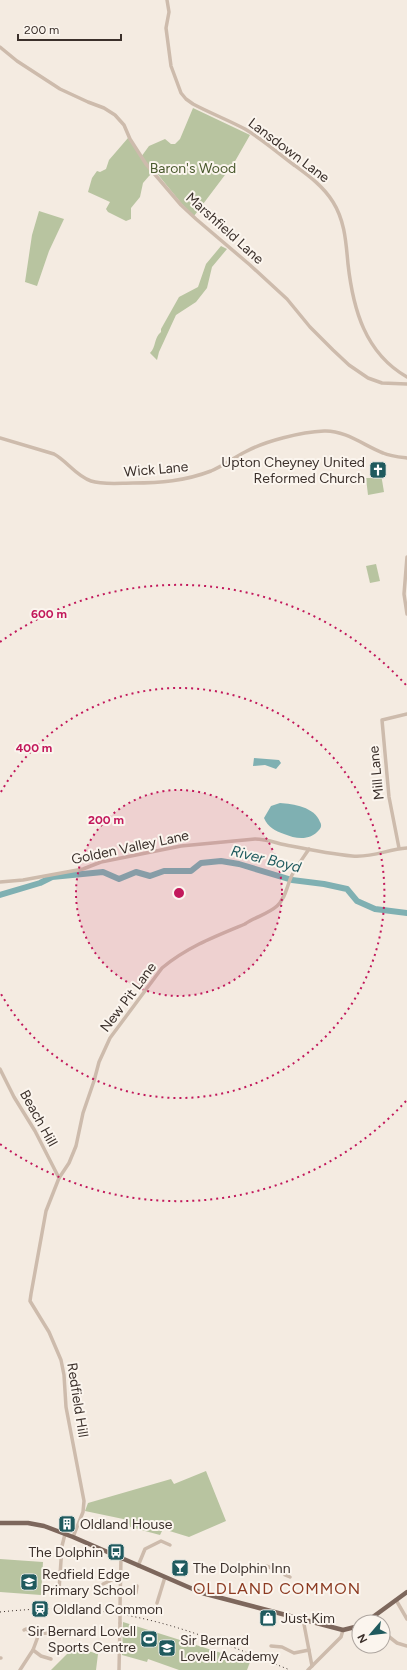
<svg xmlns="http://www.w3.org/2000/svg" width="407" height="1670" viewBox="0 0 407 1670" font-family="Figtree,sans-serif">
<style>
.green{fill:#b8c4a0}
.water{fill:#7fb0b2}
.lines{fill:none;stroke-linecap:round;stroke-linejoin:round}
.river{stroke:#7fb0b2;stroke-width:6}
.minor{stroke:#cdbbac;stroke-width:3.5}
.major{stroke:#7d675c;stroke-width:4.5}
.rail{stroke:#3b302b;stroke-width:1;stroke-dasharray:1 3;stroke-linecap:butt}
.minor-bridge{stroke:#cdbbac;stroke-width:3.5}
.ring{fill:none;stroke:#c2185b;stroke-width:2;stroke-dasharray:2 4}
.labels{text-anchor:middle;stroke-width:4;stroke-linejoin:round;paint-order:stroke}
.street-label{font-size:14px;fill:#3b302b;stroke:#fbf5ee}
.park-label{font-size:14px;fill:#4a5a2e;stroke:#fbf5ee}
.poi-label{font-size:14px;fill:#3b302b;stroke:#fbf5ee;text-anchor:start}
.water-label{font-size:15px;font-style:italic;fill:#1f5a5e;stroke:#fbf5ee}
.quarter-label{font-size:16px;letter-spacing:1px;fill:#8c3b22;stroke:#fbf5ee}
.centre{fill:#c2185b;stroke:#fbf5ee;stroke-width:2}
.ring-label{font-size:12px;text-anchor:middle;font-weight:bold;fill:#c2185b;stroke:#fbf5ee;stroke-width:4;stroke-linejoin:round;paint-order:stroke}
</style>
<rect width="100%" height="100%" fill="#f4ebe1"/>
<g class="green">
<path d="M 193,108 L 250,135 L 234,163 L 194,216 L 182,204 L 155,171 L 149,176 L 143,183 L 140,197 L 131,208 L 131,219 L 126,221 L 108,212 L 106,209 L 110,202 L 88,192 L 92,178 L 97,171 L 100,172 L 106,169 L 109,160 L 128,138 L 141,157 L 149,146 L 165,139 L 171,144 L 175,144 L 180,139 Z"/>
<path d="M 39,211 L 64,219 L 49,251 L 37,286 L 25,282 L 32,235 Z"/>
<path d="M 221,246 L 227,249 L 212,267 L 207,288 L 196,302 L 176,315 L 159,352 L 157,360 L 150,353 C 156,348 154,337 161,332 L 161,329 L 179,297 L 198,287 L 206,264 Z"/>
<path d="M 381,474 L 384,492 L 368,495 L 366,478 L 374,478 Z"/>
<path d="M 376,564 L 380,581 L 370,583 L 366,566 Z"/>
<path d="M 206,1471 L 226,1521 L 189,1537 L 163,1529 L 160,1535 L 130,1527 L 128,1520 L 85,1511 L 88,1503 L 171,1479 L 174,1484 Z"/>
<path d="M 0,1559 L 43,1562 L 41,1595 L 0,1592 Z"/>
<path d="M 123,1622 L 250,1662 L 247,1670 L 179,1670 L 148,1659 L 147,1662 L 122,1655 Z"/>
<path d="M 72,1646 L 98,1654 L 96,1670 L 51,1670 L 68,1653 Z"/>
</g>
<g class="water">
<path d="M 254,758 L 279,760 L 281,763 L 276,769 L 265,765 L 253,766 Z"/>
<path d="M 280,803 C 293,804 315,807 320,822 C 322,825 321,828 319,830 C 310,841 296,839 284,834 C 275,831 268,827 264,818 L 271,806 Z"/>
</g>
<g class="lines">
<path class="river" d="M 0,895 L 40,883 L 52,877 L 103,872 L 119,879 L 136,872 L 150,876 L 164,871 L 191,871 L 201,863 L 221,861 L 239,864 L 292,880 L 324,884 L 347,889 L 357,901 L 375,909 L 407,913"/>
<g class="minor">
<path d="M 167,0 L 169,12 L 166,28 L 171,66 L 181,93 L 186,99 L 193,104 C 210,113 228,120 245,129 C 262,139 278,153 294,165 C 309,176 323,186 333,202 C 345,221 346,243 348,264 C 353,309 365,353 407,377"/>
<path d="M 0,47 L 17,61 L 60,89 L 88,102 L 104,108 L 115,115 L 124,125 L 130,139 L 146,164 L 181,205 L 196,219 L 250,265 L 287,299 L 310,327 L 333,350 L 349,365 L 368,378 L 382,383 L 407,384"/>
<path d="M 0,438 L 54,454 C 67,461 76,476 91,481 C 103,485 120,483 133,483 C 160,483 185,481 211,471 C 223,466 233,458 245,452 C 265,441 301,432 324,431 C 345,430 365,446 383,453 C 390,456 399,457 407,458"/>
<path d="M 407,557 L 404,594 L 407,614"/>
<path d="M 399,848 L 389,797 L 382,720 L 407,714"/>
<path d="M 0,882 L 23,880 L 83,869 L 101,862 L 181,846 L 255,839 C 268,839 278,844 291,846 C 311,850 332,854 352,856 C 374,858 387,849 407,848"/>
<path d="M 0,1069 L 14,1097 L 35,1131 L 59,1178"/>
<path d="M 65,1534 L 62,1546 L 59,1590 L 61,1592 L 70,1592 L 71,1595"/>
<path d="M 73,1537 L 83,1512 L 84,1501 L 66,1407 L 64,1375 L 61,1360 L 49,1332 L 30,1301 L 31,1294 L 46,1211 L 59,1178 L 69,1163 L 76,1146 L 83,1113 L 94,1081 L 99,1062 L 110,1038 L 162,968 C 187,947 216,936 245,924 C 255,917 268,914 277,906 C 286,898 287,885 292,875 C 297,866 303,858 309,849"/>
<path d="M 138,1566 L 145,1549 L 161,1541 L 170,1545"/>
<path d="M 266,1566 L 284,1572 L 285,1575 L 290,1577"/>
<path d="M 103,1584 L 120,1576"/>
<path d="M 120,1592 L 136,1593 L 137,1586"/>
<path d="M 396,1600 L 407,1619"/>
<path d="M 157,1603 L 165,1577"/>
<path d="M 120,1607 L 121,1558"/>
<path d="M 303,1619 L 312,1666"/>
<path d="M 24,1630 L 26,1629 L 39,1636"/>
<path d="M 383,1632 L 397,1643 L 407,1646"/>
<path d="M 40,1633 L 65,1634"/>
<path d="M 271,1646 L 282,1647 L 294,1653 L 309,1650"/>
<path d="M 33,1650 L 41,1656 L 51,1659"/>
<path d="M 0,1658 L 1,1658"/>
<path d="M 20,1670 L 33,1650 L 40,1631"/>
<path d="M 119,1670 L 120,1623"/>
<path d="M 308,1670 L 341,1637 L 343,1630"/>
</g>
<g class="major">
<path d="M 0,1523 L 28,1523 L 44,1526 L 73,1537 L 202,1593 L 343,1630 L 359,1626"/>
<path d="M 366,1622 L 407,1592"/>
</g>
<path class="rail" d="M 0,1612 C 38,1608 75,1607 113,1613 C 175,1622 233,1647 290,1670"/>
<path class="minor-bridge" d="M 120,1607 L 120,1623"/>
</g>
<circle cx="179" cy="893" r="103" fill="#c2185b" fill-opacity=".12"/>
<g class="ring">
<circle cx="179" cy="893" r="103"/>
<path d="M1 792A205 205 0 1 1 1 994"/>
<path d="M406 1101A308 308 0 0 1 0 1144M0 642A308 308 0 0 1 406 685"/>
</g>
<defs>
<symbol id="church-square" viewBox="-11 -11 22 22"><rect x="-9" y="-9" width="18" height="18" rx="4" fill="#1f5a5e" stroke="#fbf5ee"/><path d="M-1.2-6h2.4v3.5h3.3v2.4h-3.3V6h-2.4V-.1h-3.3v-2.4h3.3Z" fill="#fff"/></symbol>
<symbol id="building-square" viewBox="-11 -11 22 22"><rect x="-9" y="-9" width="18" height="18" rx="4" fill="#1f5a5e" stroke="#fbf5ee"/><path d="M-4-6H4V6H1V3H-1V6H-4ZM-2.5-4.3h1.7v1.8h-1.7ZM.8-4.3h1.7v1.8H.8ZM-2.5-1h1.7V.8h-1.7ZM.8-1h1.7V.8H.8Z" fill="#fff"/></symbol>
<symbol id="bus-square" viewBox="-11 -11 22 22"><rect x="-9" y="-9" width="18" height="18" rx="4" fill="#1f5a5e" stroke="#fbf5ee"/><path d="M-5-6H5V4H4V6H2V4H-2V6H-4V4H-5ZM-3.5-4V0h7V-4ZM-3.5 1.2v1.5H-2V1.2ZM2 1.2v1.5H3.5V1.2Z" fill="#fff"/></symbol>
<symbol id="bar-square" viewBox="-11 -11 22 22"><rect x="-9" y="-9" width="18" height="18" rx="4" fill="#1f5a5e" stroke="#fbf5ee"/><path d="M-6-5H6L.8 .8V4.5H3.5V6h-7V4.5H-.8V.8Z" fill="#fff"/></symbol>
<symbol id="school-square" viewBox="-11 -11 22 22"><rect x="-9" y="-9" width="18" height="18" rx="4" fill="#1f5a5e" stroke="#fbf5ee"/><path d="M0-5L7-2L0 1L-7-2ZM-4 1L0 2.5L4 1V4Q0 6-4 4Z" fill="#fff"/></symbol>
<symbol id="station-square" viewBox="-11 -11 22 22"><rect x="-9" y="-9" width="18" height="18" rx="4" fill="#1f5a5e" stroke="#fbf5ee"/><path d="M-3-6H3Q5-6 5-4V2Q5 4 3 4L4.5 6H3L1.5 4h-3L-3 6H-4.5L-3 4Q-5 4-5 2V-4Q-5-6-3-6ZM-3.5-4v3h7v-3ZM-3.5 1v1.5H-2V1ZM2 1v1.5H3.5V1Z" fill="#fff"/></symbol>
<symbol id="shop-square" viewBox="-11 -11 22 22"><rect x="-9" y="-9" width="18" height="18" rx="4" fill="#1f5a5e" stroke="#fbf5ee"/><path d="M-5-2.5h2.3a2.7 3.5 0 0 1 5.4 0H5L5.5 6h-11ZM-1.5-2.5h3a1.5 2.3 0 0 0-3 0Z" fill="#fff"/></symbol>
<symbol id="stadium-square" viewBox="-11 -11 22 22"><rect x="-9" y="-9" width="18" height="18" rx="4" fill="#1f5a5e" stroke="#fbf5ee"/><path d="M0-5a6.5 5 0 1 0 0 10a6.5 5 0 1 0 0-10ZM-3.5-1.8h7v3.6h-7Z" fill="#fff"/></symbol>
</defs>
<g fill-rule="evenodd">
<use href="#church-square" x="368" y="460" width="20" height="20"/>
<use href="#building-square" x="57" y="1514" width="20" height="20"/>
<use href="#bus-square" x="106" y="1542" width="20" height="20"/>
<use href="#bar-square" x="170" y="1558" width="20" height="20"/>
<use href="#school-square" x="19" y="1572" width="20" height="20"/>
<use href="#station-square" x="30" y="1599" width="20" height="20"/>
<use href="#shop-square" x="258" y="1608" width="20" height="20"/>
<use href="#stadium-square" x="139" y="1629" width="20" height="20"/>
<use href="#school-square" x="157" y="1638" width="20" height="20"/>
</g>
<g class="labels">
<g class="street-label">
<text transform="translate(289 150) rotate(37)" y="5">Lansdown Lane</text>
<text transform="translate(225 228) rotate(42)" y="5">Marshfield Lane</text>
<text transform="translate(156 469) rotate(-5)" y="5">Wick Lane</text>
<text transform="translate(376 773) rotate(-96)" y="5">Mill Lane</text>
<text transform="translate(130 847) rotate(-12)" y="5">Golden Valley Lane</text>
<text transform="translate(128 997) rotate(-53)" y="5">New Pit Lane</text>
<text transform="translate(39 1118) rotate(61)" y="5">Beach Hill</text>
<text transform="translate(78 1400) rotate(81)" y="5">Redfield Hill</text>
</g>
<g class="park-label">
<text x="193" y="173">Baron's Wood</text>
</g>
<g class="poi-label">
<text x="365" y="467" text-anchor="end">Upton Cheyney United<tspan x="365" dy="16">Reformed Church</tspan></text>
<text x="80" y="1529">Oldland House</text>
<text x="103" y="1557" text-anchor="end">The Dolphin</text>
<text x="193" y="1573">The Dolphin Inn</text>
<text x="42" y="1579">Redfield Edge<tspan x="42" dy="16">Primary School</tspan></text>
<text x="53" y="1614">Oldland Common</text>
<text x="281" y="1623">Just Kim</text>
<text x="136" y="1636" text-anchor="end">Sir Bernard Lovell<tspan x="136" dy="16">Sports Centre</tspan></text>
<text x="180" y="1645">Sir Bernard<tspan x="180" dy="16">Lovell Academy</tspan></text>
</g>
<g class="water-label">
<text transform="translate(266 859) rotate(14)" y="5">River Boyd</text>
</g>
<g class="quarter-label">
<text x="277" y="1594">OLDLAND COMMON</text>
</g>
</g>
<circle cx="179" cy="893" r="6" class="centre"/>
<g class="ring-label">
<text x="49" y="618">600 m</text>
<text x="34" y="752">400 m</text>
<text x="106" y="824">200 m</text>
</g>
<g transform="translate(371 1634) rotate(242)"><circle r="19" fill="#fbf5ee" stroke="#aea6a0"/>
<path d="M0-3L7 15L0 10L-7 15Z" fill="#1f5a5e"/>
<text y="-6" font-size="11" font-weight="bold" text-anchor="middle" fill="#3b302b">N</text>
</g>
<path d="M18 34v6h103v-6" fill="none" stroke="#3b302b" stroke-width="2"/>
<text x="24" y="34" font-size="12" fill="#3b302b" stroke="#fbf5ee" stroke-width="3" paint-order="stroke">200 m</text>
</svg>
